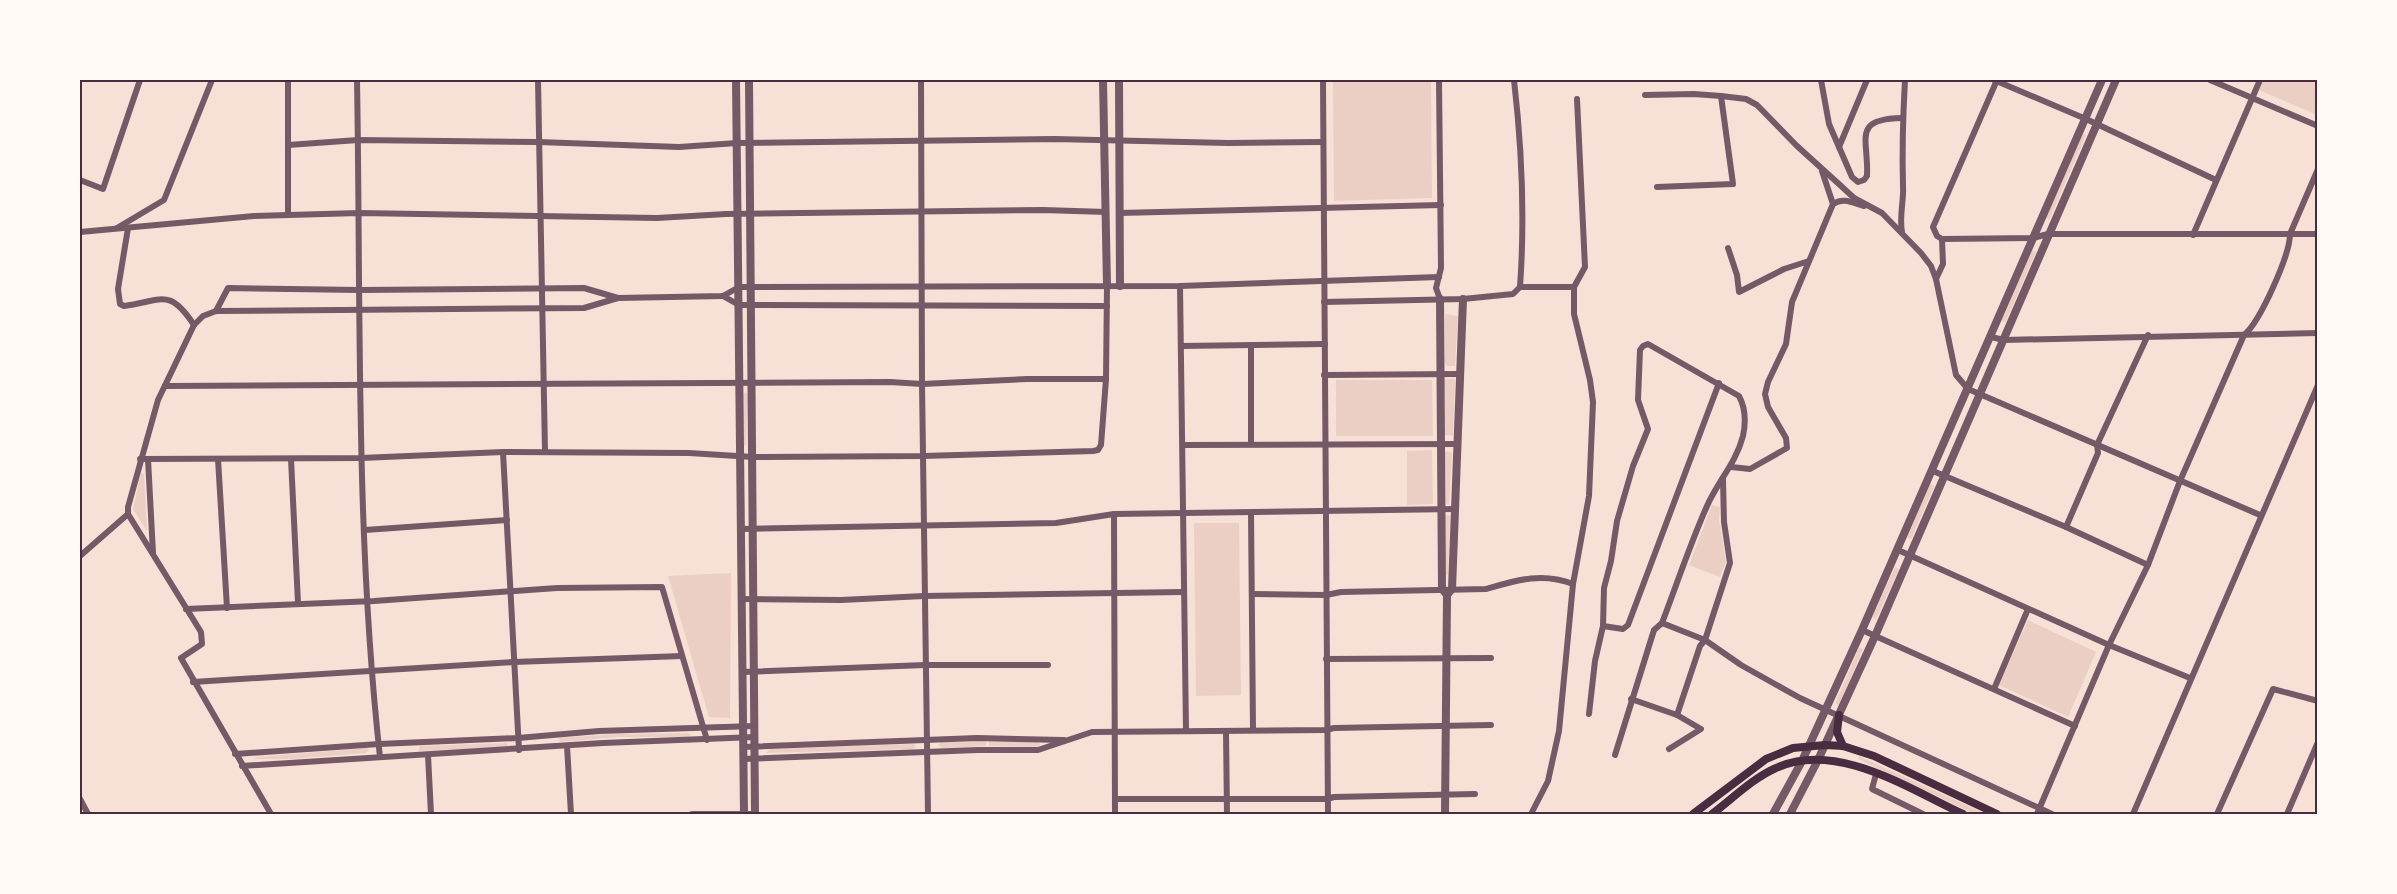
<svg xmlns="http://www.w3.org/2000/svg" width="2397" height="894" viewBox="0 0 2397 894" font-family="'Archivo Narrow',sans-serif">
<style>
.green{fill:#ebcfc5}
.lines{fill:none;stroke-linecap:round;stroke-linejoin:round}
.minor{stroke:#755966;stroke-width:6}
.tertiary{stroke:#755966;stroke-width:8}
.secondary{stroke:#4a2c40;stroke-width:8}
.neatline{fill:none;stroke:#4a2c40;stroke-width:2}
</style>
<rect width="100%" height="100%" fill="#f7e1d7"/>
<g class="green">
<path d="M 1333,80 L 1431,80 L 1432,198 L 1334,201 Z"/>
<path d="M 2264,80 L 2317,80 L 2317,115 L 2259,90 Z"/>
<path d="M 2083,133 L 2086,135 L 2049,220 L 2046,218 Z"/>
<path d="M 2032,250 L 2036,252 L 2005,323 L 2002,321 Z"/>
<path d="M 1446,314 L 1458,316 L 1455,366 L 1447,366 L 1445,363 L 1445,315 Z"/>
<path d="M 1444,379 L 1455,379 L 1453,436 L 1445,435 Z"/>
<path d="M 1336,380 L 1432,380 L 1433,436 L 1336,436 Z"/>
<path d="M 745,392 L 748,394 L 746,445 L 744,445 L 743,394 Z"/>
<path d="M 1432,450 L 1433,504 L 1407,505 L 1407,451 Z"/>
<path d="M 1447,451 L 1452,453 L 1449,505 L 1446,503 L 1445,453 Z"/>
<path d="M 141,473 L 144,474 L 147,531 L 133,509 Z"/>
<path d="M 1930,484 L 1934,486 L 1911,539 L 1907,538 Z"/>
<path d="M 1712,505 L 1720,507 L 1719,520 L 1726,562 L 1720,577 L 1689,565 Z"/>
<path d="M 1448,514 L 1450,516 L 1448,575 L 1446,576 L 1445,516 Z"/>
<path d="M 1194,523 L 1239,523 L 1241,695 L 1196,696 Z"/>
<path d="M 1895,567 L 1899,569 L 1876,619 L 1872,617 Z"/>
<path d="M 731,573 L 730,718 L 709,717 L 668,576 Z"/>
<path d="M 2028,620 L 2096,652 L 2068,717 L 1999,685 Z"/>
<path d="M 1859,648 L 1863,649 L 1839,705 L 1835,704 Z"/>
<path d="M 689,733 L 691,734 L 689,737 L 617,737 L 560,742 L 559,738 L 617,734 Z"/>
<path d="M 986,741 L 986,746 L 942,748 L 938,745 L 941,742 Z"/>
<path d="M 989,741 L 1039,742 L 1040,745 L 1038,747 L 989,746 Z"/>
<path d="M 506,743 L 508,744 L 507,747 L 419,751 L 419,746 Z"/>
<path d="M 914,744 L 916,747 L 913,749 L 766,753 L 770,749 Z"/>
<path d="M 367,748 L 369,750 L 366,753 L 291,759 L 254,759 L 257,757 Z"/>
<path d="M 1859,756 L 1986,814 L 1974,814 L 1858,759 Z"/>
</g>
<g class="lines">
<g class="minor">
<path d="M 288,80 L 288,215"/>
<path d="M 357,80 C 361,305 355,532 380,757"/>
<path d="M 538,80 L 545,452"/>
<path d="M 921,80 L 922,384 L 928,814"/>
<path d="M 1323,80 L 1328,814"/>
<path d="M 1439,80 L 1441,268 L 1436,288 L 1440,299"/>
<path d="M 1514,80 C 1522,149 1525,217 1520,287"/>
<path d="M 1821,80 L 1829,124 L 1852,177 L 1858,182 L 1864,180 L 1867,176 C 1869,139 1851,119 1902,118"/>
<path d="M 1994,80 L 2086,119 L 2216,180"/>
<path d="M 1997,80 L 1933,227 L 1937,236 L 1942,239 L 2033,238 L 2048,234 L 2318,234"/>
<path d="M 2210,80 L 2318,126"/>
<path d="M 1645,95 L 1694,94 L 1721,96 L 1746,99 L 1757,105 L 1797,146 L 1840,185 L 1854,198 L 1882,213 L 1921,253 L 1931,266 L 1936,279 L 1956,375 L 1968,389 L 2260,515"/>
<path d="M 288,145 L 358,140 L 538,142 L 679,147 L 737,143 L 1054,139 L 1228,143 L 1322,142"/>
<path d="M 1839,147 L 1867,80"/>
<path d="M 1822,171 L 1833,204"/>
<path d="M 80,180 L 103,189 L 140,80"/>
<path d="M 1657,187 L 1733,184 L 1721,96"/>
<path d="M 1119,213 L 1441,205"/>
<path d="M 117,228 L 164,200 L 212,80"/>
<path d="M 128,228 L 118,289 L 120,304 L 124,306 C 162,301 169,287 194,325"/>
<path d="M 80,232 L 254,216 L 359,213 L 657,218 L 726,214 L 1043,210 L 1106,212"/>
<path d="M 1902,232 C 1899,216 1904,201 1903,186 C 1902,151 1903,115 1905,80"/>
<path d="M 2193,235 L 2260,80"/>
<path d="M 1728,248 L 1737,275 L 1739,292 L 1784,269 L 1809,261"/>
<path d="M 1936,279 L 1943,264 L 1942,239"/>
<path d="M 1180,286 L 1186,731"/>
<path d="M 723,296 L 739,305 L 1107,306"/>
<path d="M 1324,302 L 1463,299 L 1513,294 L 1520,287 L 1574,287"/>
<path d="M 216,311 L 228,288 L 359,290 L 584,288 L 618,298"/>
<path d="M 1991,337 L 2004,340 L 2318,333"/>
<path d="M 1251,345 L 1251,444"/>
<path d="M 1181,346 L 1325,344"/>
<path d="M 1324,375 L 1460,374"/>
<path d="M 165,386 L 890,382 L 922,384 L 1027,379 L 1106,379"/>
<path d="M 1183,445 L 1458,444"/>
<path d="M 503,452 L 519,750"/>
<path d="M 140,459 L 361,458 L 503,452 L 689,453 L 753,457 L 923,456 L 1093,451 L 1098,450 L 1101,445 L 1106,379 L 1107,286"/>
<path d="M 148,459 L 153,553"/>
<path d="M 218,459 L 227,608"/>
<path d="M 291,459 L 298,603"/>
<path d="M 1731,467 L 1750,469 L 1787,448 L 1786,438 L 1768,407 L 1765,394 L 1768,382 L 1786,344 L 1792,302 L 1833,204 C 1843,197 1853,203 1864,206"/>
<path d="M 1933,471 L 2066,527 L 2148,565"/>
<path d="M 1251,513 L 1253,730"/>
<path d="M 1114,514 L 1115,814"/>
<path d="M 2066,527 L 2098,453 L 2097,445 L 2148,335"/>
<path d="M 741,529 L 1056,523 L 1114,514 L 1455,509"/>
<path d="M 365,530 L 507,520"/>
<path d="M 1898,550 L 2109,645 L 2190,678"/>
<path d="M 80,556 L 128,514"/>
<path d="M 1252,594 L 1326,595 L 1341,592 L 1486,589 C 1517,580 1542,572 1573,584"/>
<path d="M 741,599 L 841,600 L 924,596 L 1183,592"/>
<path d="M 186,609 L 374,601 L 557,588 L 662,587 L 707,740"/>
<path d="M 1662,623 L 1705,640 L 1741,665 L 1800,698 L 2052,814"/>
<path d="M 1603,626 L 1623,629 L 1628,625 L 1719,383"/>
<path d="M 1862,630 L 2075,726"/>
<path d="M 1326,659 L 1491,658"/>
<path d="M 742,672 L 925,665 L 1048,665"/>
<path d="M 193,682 L 514,662 L 682,656"/>
<path d="M 1994,689 L 2028,609"/>
<path d="M 1631,699 L 1677,715 L 1701,729 L 1669,749"/>
<path d="M 1589,714 L 1595,661 L 1603,626 L 1604,588 L 1611,561 L 1617,521 L 1633,466 L 1648,429 L 1638,400 L 1640,350 L 1643,346 L 1648,344 L 1739,396 C 1746,409 1746,422 1743,436 C 1736,463 1718,481 1707,506 C 1690,544 1677,584 1662,623 L 1654,630 L 1615,755"/>
<path d="M 1677,715 L 1700,646 L 1705,640 L 1730,563 L 1724,522 L 1723,480"/>
<path d="M 1226,731 L 1227,814"/>
<path d="M 567,746 L 571,814"/>
<path d="M 743,747 L 977,738 L 1064,740"/>
<path d="M 235,754 L 379,744 L 518,738 L 599,731 L 755,726"/>
<path d="M 428,755 L 431,814"/>
<path d="M 743,759 L 978,750 L 1038,750 L 1092,732 L 1326,730 L 1334,728 L 1491,725"/>
<path d="M 242,766 L 603,743 L 755,737"/>
<path d="M 1876,774 L 1872,789 L 1923,814"/>
<path d="M 80,799 L 88,814"/>
<path d="M 1115,799 L 1327,799 L 1334,797 L 1475,794"/>
<path d="M 271,814 L 181,658 L 202,644 L 201,632 L 128,514 L 128,507 L 158,400 L 194,325 L 203,316 L 216,311 L 584,308 L 618,298 L 723,296 L 739,287 L 1180,286 L 1439,277"/>
<path d="M 692,814 L 755,814"/>
<path d="M 1531,814 L 1548,781 L 1559,731 L 1573,584 L 1589,496 L 1593,402 L 1590,380 L 1574,314 L 1574,287 L 1585,267 L 1577,99"/>
<path d="M 2037,814 L 2109,645 L 2148,565 L 2180,481 L 2244,335 C 2260,322 2290,255 2290,234 L 2318,169"/>
<path d="M 2133,814 L 2318,385"/>
<path d="M 2217,814 L 2273,689 L 2318,701"/>
<path d="M 2287,814 L 2318,742"/>
</g>
<g class="tertiary">
<path d="M 736,80 L 744,814"/>
<path d="M 749,80 L 755,814"/>
<path d="M 1103,80 L 1107,286"/>
<path d="M 1119,80 L 1120,286"/>
<path d="M 1440,299 L 1442,589 L 1447,595"/>
<path d="M 1445,814 L 1447,595 L 1452,589 L 1463,299"/>
<path d="M 1773,814 L 1802,761 L 1862,630 L 2102,80"/>
<path d="M 1790,814 L 1818,760 L 1875,636 L 2116,80"/>
</g>
<g class="secondary">
<path d="M 1839,715 L 1837,732 L 1843,746"/>
<path d="M 1693,814 L 1766,759 L 1793,748 L 1825,745 L 1843,746 L 1874,756 L 1997,814"/>
<path d="M 1712,814 C 1732,799 1753,778 1776,768 C 1836,740 1909,789 1963,814"/>
</g>
</g>
<rect width="2397" height="894" fill="none" stroke="#fffaf5" stroke-width="162"/>
<rect x="81" y="81" width="2235" height="732" class="neatline"/>
</svg>
